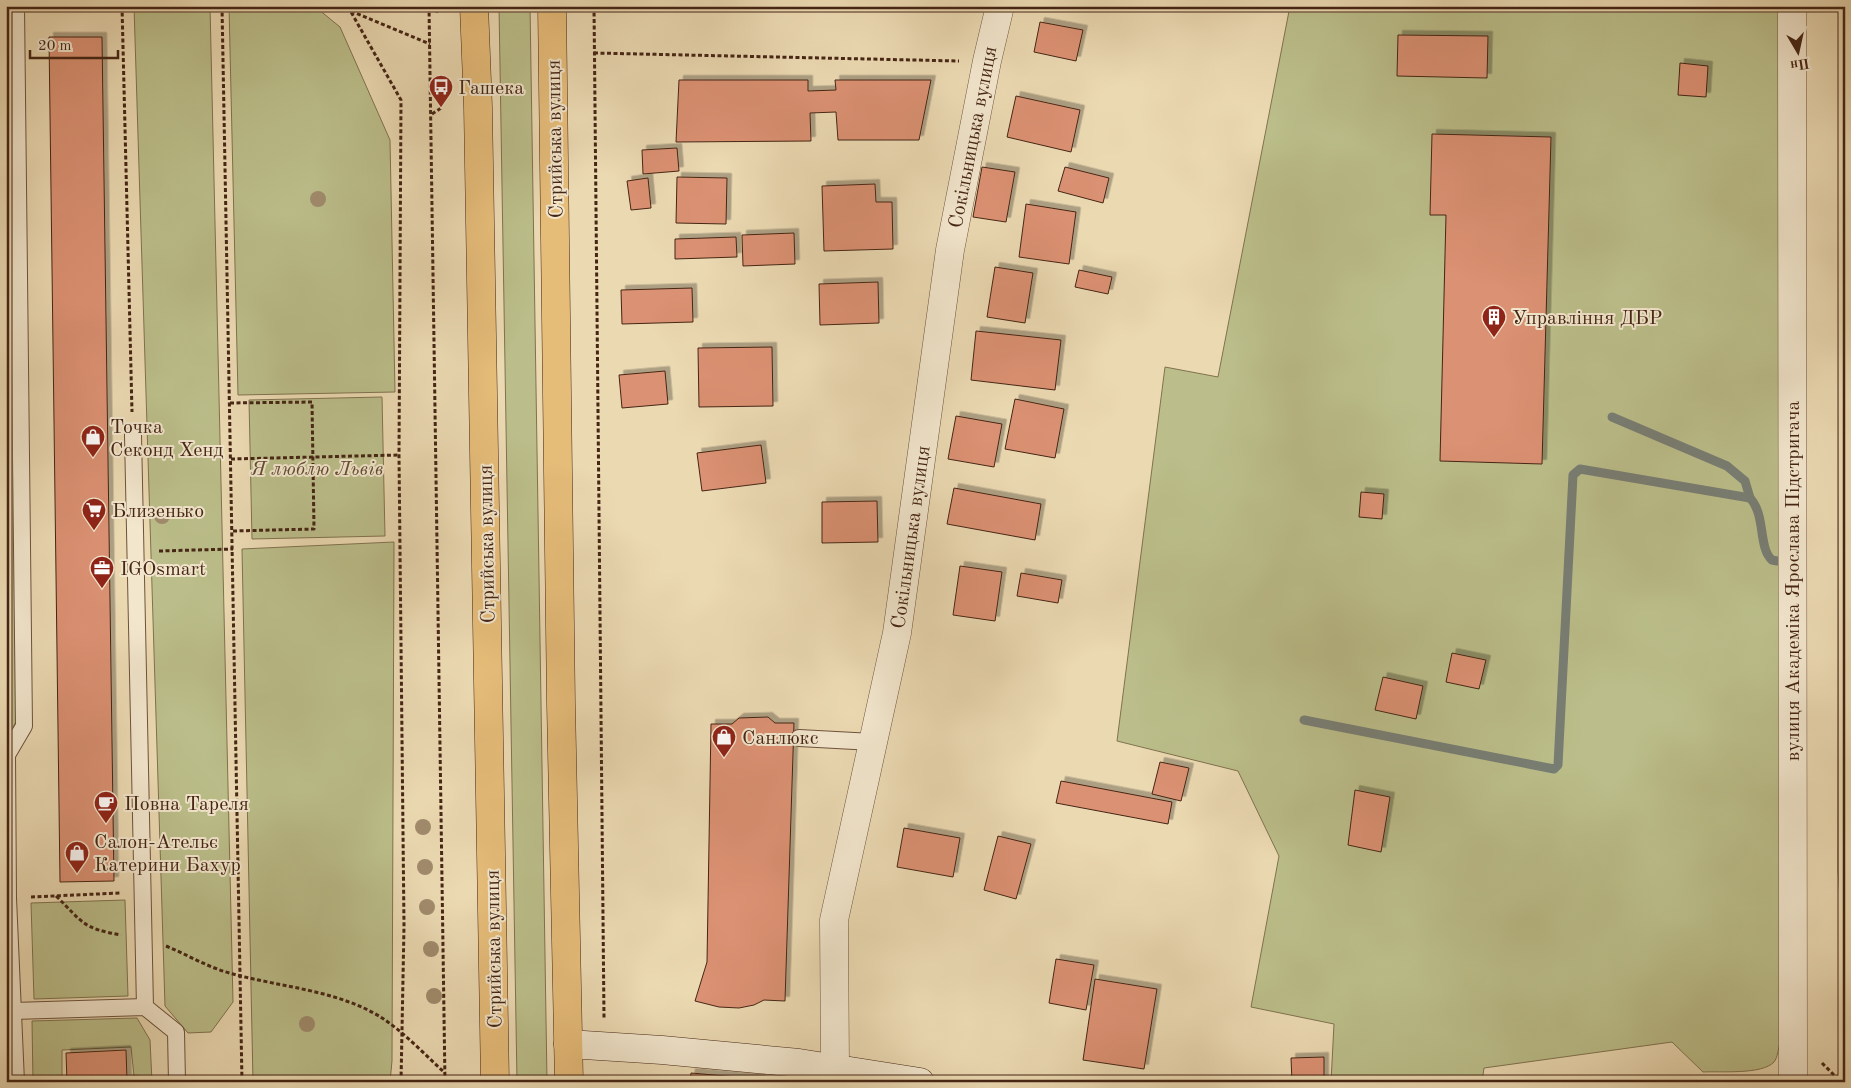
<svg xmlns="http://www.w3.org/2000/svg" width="1851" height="1088" viewBox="0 0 1851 1088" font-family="'Old Standard TT',serif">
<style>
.green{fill:#bbbe8a;stroke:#80724f}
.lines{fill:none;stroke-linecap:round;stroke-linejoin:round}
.stream{stroke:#787e74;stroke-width:9}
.building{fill:#db9173;stroke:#452514;filter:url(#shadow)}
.lane-casing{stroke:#6e523c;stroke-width:18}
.street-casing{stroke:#6e523c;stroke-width:29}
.secondary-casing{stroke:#452514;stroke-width:29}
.primary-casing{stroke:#452514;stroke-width:29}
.path{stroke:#452514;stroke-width:3;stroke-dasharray:4 2.5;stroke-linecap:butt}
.lane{stroke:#f2e6cd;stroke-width:16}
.street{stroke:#f2e6cd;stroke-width:28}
.secondary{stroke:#f2e6cd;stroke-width:28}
.primary{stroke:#e6bc79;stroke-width:28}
.tree{fill:#a08b6c}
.labels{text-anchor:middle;stroke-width:4;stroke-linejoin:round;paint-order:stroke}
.poi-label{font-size:20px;fill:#452514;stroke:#f2e6cd;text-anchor:start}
.street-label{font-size:20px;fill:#452514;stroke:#f2e6cd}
.park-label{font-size:20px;font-style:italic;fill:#624b32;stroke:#f2e6cd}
</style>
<defs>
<filter id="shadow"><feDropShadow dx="4.5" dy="-4.5" stdDeviation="0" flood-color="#0004"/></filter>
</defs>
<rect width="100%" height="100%" fill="#ebd9b2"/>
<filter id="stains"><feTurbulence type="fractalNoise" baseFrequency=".004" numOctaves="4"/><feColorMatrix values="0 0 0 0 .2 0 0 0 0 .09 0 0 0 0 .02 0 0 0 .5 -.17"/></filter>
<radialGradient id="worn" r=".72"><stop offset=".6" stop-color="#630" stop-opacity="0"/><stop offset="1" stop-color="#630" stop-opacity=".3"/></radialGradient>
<g class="green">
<path d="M 134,6 L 210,6 L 233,1002 L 211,1032 L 188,1033 L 165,1006 Z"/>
<path d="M 229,6 L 311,6 L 318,9 L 340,27 L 390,140 L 395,392 L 238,395 Z"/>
<path d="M 499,6 L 530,6 L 547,1082 L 517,1082 Z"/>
<path d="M 1290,6 L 1781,6 L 1780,1043 C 1778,1049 1778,1057 1774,1062 C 1762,1075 1720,1071 1703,1072 L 1672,1042 L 1484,1068 L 1482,1082 L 1331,1082 L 1334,1024 L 1251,1007 L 1279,856 L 1238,771 L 1117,741 L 1165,367 L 1218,377 Z"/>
<path d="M 1840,6 L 1845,6 L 1845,979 L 1838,870 Z"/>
<path d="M 13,275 L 18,718 L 10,733 L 6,736 L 6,276 Z"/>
<path d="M 382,397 L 385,536 L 252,539 L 249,400 Z"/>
<path d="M 394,542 L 392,1061 L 390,1082 L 253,1082 L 242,549 Z"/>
<path d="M 125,900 L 128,996 L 34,999 L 31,903 Z"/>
<path d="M 137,1018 L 150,1040 L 152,1082 L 140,1082 L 140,1078 L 134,1076 L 131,1047 L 62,1050 L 62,1082 L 33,1082 L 32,1021 Z"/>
</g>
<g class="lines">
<g class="stream">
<path d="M 1612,417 L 1727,466 L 1745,481 L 1750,498"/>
<path d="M 1843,561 L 1845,561"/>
<path d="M 1304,720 L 1554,769 L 1558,765 L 1573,475 L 1580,469 L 1750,498 C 1766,515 1758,548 1772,560 L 1777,561"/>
</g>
</g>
<g class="building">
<path d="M 1040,22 L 1083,30 L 1076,61 L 1034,52 Z"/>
<path d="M 1398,35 L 1488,36 L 1487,78 L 1397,76 Z"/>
<path d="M 49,37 L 102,37 L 114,881 L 60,882 Z"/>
<path d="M 1680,63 L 1708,66 L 1706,97 L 1678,95 Z"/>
<path d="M 679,80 L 808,80 L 808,91 L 836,90 L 835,80 L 931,80 L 919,140 L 838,140 L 836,112 L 810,113 L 811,141 L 676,142 Z"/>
<path d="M 1016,96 L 1080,110 L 1071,152 L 1007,137 Z"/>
<path d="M 1432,134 L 1551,137 L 1542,464 L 1440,461 L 1446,215 L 1430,215 Z"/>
<path d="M 677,148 L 679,171 L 643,174 L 642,150 Z"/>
<path d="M 982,167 L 1015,172 L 1006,222 L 973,217 Z"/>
<path d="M 1065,167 L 1109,178 L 1103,203 L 1058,191 Z"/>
<path d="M 677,177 L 727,178 L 726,224 L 676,223 Z"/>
<path d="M 648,178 L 651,208 L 631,210 L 627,181 Z"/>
<path d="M 875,184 L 876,202 L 892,202 L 893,249 L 824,251 L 822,186 Z"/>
<path d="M 1026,204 L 1076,212 L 1069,264 L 1019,257 Z"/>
<path d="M 794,233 L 795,264 L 743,266 L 742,235 Z"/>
<path d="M 736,237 L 737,257 L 675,259 L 675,239 Z"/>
<path d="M 995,267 L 1033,273 L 1025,323 L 987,317 Z"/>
<path d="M 1079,270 L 1112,277 L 1108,294 L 1075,287 Z"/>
<path d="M 878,282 L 879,323 L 820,325 L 819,284 Z"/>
<path d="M 692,288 L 693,322 L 622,324 L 621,290 Z"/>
<path d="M 976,331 L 1061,340 L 1055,390 L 971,380 Z"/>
<path d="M 772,347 L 773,406 L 699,407 L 698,348 Z"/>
<path d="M 665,371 L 668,404 L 622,408 L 619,375 Z"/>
<path d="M 1015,399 L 1064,409 L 1055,458 L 1005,449 Z"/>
<path d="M 956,416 L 1002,424 L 994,467 L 948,459 Z"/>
<path d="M 761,445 L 766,483 L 702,491 L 697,453 Z"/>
<path d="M 954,488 L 1041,504 L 1035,540 L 947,524 Z"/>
<path d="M 1361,492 L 1384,494 L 1382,519 L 1359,517 Z"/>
<path d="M 877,501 L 878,542 L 822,543 L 822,502 Z"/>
<path d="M 960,566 L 1002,572 L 995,621 L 953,615 Z"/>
<path d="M 1021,573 L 1062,580 L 1058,603 L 1017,596 Z"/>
<path d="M 1452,653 L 1486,660 L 1479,689 L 1446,682 Z"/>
<path d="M 1383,677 L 1423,686 L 1416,719 L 1375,710 Z"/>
<path d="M 768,717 L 775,723 L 794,723 L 785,1001 L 764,1000 L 754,1005 L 739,1008 L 719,1007 L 695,1001 L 707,962 L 711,724 L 732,724 L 739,718 Z"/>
<path d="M 1160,762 L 1189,768 L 1181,801 L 1152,794 Z"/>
<path d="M 1061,781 L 1172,802 L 1168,824 L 1056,803 Z"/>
<path d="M 1355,790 L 1390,797 L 1381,852 L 1348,845 Z"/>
<path d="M 904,828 L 960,838 L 953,877 L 897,867 Z"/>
<path d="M 998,836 L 1031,844 L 1016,899 L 984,890 Z"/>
<path d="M 1056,959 L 1094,965 L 1086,1010 L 1049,1003 Z"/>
<path d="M 1095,979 L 1157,989 L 1144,1069 L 1083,1060 Z"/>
<path d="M 126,1050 L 127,1080 L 134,1080 L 134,1082 L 67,1082 L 66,1053 Z"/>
<path d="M 1324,1057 L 1324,1082 L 1292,1082 L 1291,1058 Z"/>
<path d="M 691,1073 L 761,1079 L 760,1082 L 690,1082 Z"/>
</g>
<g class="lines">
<defs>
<g id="lane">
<path d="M 16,6 L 24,726 L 7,755 L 8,898 L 16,1082"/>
<path d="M 133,435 L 145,1007"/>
<path d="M 799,738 L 873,742"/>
<path d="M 13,1011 L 145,1007 L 176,1032 L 177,1082"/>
</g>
<g id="street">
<path d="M 1792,6 L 1793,1082"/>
<path d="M 835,1068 L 834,920 L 897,633 L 950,250 L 987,61 L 1000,6"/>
</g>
<path id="secondary" d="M 568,1044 L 662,1050 L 799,1063 L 920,1082"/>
<g id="primary">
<path d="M 474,6 L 478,107 L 495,1082"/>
<path d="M 552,6 L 561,704 L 569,1082"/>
</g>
</defs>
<use href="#lane" class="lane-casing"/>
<use href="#street" class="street-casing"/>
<use href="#secondary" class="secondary-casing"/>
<use href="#primary" class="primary-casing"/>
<g class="path">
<path d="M 122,6 L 132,412"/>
<path d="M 222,6 L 242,1082"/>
<path d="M 339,6 L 430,44"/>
<path d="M 350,6 L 351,12 L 401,100 L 399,455 L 404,926 L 401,1082"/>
<path d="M 429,6 L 445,1082"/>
<path d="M 594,6 L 604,1018"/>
<path d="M 430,7 L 438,12"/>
<path d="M 594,53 L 959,61"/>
<path d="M 432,114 L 441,108"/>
<path d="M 230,403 L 312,402 L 314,529 L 232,531"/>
<path d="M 231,459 L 399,455"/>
<path d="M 159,551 L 233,549"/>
<path d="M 56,896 C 83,922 81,928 121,935"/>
<path d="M 31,897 L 120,893"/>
<path d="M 166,946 C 188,955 209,968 233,974 C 281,987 335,990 379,1016 C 403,1031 424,1054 445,1073"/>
<path d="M 1822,1063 L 1834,1075 L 1845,1081"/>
</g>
<use href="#lane" class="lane"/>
<use href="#street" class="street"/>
<use href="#secondary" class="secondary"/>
<use href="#primary" class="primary"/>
</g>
<g class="tree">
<circle cx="318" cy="199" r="8"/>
<circle cx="162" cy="516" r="8"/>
<circle cx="423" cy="827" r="8"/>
<circle cx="425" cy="867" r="8"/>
<circle cx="427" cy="907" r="8"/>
<circle cx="431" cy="949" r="8"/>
<circle cx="434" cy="996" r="8"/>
<circle cx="307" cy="1024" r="8"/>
</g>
<defs>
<symbol id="bus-pin" viewBox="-11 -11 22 30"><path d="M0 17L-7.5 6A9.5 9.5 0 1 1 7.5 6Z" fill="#8f2418" stroke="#f2e6cd"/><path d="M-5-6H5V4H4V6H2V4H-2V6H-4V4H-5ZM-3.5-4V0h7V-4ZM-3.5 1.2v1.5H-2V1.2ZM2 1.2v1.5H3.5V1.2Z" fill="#fff"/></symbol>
<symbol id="building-pin" viewBox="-11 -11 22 30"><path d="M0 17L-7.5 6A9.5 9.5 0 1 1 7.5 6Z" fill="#8f2418" stroke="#f2e6cd"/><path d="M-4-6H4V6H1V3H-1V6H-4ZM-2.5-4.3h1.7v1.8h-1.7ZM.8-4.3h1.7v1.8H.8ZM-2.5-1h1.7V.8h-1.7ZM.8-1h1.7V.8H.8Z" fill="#fff"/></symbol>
<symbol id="shop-pin" viewBox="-11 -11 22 30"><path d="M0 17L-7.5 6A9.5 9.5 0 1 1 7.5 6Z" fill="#8f2418" stroke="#f2e6cd"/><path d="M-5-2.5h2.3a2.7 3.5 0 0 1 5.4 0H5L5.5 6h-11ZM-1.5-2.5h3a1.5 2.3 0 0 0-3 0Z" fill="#fff"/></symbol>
<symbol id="supermarket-pin" viewBox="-11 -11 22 30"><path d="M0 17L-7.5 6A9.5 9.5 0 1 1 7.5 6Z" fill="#8f2418" stroke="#f2e6cd"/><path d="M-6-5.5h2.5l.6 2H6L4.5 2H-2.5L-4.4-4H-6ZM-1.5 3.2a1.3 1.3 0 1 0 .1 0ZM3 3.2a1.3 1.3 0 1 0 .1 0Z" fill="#fff"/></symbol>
<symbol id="office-pin" viewBox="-11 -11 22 30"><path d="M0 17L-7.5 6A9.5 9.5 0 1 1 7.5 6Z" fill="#8f2418" stroke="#f2e6cd"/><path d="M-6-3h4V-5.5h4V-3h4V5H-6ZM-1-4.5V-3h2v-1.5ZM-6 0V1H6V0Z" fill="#fff"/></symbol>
<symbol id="cafe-pin" viewBox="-11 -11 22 30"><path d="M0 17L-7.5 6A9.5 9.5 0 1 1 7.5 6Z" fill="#8f2418" stroke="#f2e6cd"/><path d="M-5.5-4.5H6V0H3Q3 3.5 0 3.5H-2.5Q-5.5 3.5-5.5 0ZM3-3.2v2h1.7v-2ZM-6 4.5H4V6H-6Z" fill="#fff"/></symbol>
</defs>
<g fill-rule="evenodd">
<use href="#bus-pin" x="427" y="73" width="28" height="38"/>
<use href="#building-pin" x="1480" y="303" width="28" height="38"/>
<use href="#shop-pin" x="79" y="423" width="28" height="38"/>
<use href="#supermarket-pin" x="80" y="496" width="28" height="38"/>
<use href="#office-pin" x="88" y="554" width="28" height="38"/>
<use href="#shop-pin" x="710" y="723" width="28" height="38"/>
<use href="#cafe-pin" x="92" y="789" width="28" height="38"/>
<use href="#shop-pin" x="63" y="839" width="28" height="38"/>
</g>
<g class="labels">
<g class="poi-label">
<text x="458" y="94">Гашека</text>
<text x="1512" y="324">Управління ДБР</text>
<text x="110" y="433">Точка<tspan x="110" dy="23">Секонд Хенд</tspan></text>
<text x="112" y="517">Близенько</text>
<text x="120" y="575">IGOsmart</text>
<text x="742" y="744">Санлюкс</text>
<text x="124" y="810">Повна Тареля</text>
<text x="94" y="848">Салон-Ательє<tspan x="94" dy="23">Катерини Бахур</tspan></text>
</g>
<g class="street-label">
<text transform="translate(972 137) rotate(-79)" y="7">Сокільницька вулиця</text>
<text transform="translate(554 139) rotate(-91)" y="7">Стрийська вулиця</text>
<text transform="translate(910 537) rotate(-82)" y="7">Сокільницька вулиця</text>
<text transform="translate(486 544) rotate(-91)" y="7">Стрийська вулиця</text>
<text transform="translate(1792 581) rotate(-90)" y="7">вулиця Академіка Ярослава Підстригача</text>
<text transform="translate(493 949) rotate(-91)" y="7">Стрийська вулиця</text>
</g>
<g class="park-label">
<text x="317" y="475">Я люблю Львів</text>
</g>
</g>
<rect width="1851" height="1088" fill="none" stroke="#ebd9b2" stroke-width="25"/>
<rect x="8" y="8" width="1836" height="1073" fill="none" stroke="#452514" stroke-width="2.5"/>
<rect x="12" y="12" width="1826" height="1063" fill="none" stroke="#452514"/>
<g transform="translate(1798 52) rotate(171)" stroke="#f2e6cd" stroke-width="4" paint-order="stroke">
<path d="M0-4L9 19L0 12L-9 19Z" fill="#452514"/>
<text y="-8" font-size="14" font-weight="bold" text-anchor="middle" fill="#452514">Пн</text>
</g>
<path d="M30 50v8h88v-8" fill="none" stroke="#452514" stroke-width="2.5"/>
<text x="38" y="50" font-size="15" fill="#452514" stroke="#f2e6cd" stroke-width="4" paint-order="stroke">20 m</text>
<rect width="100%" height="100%" filter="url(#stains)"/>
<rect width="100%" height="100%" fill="url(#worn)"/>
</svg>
